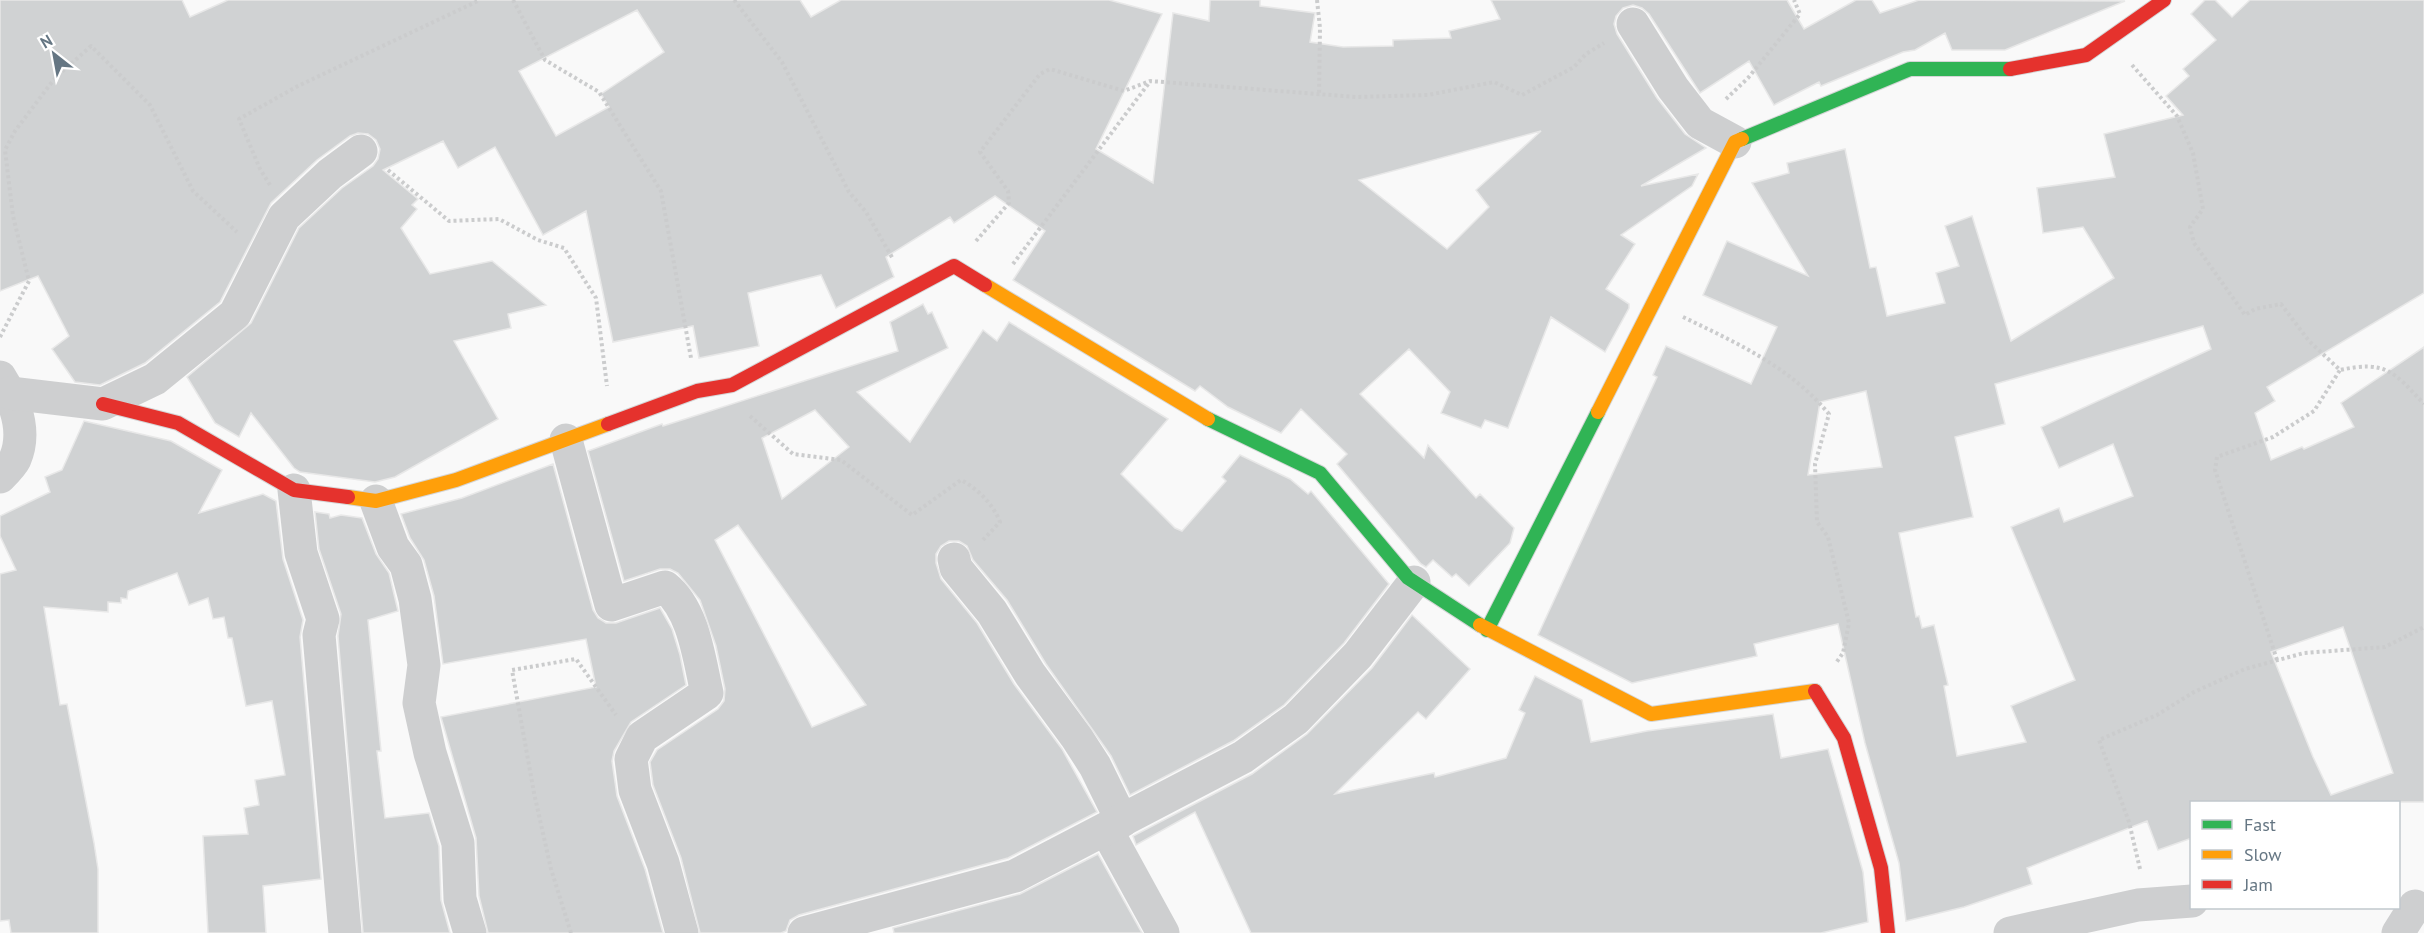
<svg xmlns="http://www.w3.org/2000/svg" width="2424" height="933" viewBox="0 0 2424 933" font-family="'PT Sans',sans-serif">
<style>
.building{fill:#d0d2d3;stroke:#e8e8e8;stroke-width:1.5;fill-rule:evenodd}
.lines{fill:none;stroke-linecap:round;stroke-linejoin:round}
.fast-casing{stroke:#d5d6d7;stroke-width:16}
.slow-casing{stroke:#d5d6d7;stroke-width:16}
.jam-casing{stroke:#d5d6d7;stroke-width:16}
.path{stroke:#cbcccd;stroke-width:4;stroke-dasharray:3 3;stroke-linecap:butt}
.street{stroke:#cecfd0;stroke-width:33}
.fast{stroke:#30b455;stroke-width:14}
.slow{stroke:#ff9f0a;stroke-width:14}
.jam{stroke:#e5322d;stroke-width:14}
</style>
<rect width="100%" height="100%" fill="#f9f9f9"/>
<g class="building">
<path d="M 0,0 L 182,0 L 190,17 L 228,0 L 800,0 L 811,17 L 841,0 L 1109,0 L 1162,14 L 1096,149 L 1153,183 L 1173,13 L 1209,21 L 1210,0 L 1260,0 L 1260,6 L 1315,13 L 1310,42 L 1343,47 L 1393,46 L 1393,40 L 1451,38 L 1449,31 L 1500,19 L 1491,0 L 1787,0 L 1804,29 L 1856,0 L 1872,0 L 1880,13 L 1919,0 L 2125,1 L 2005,50 L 1952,50 L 1945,33 L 1915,50 L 1903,52 L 1821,86 L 1819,82 L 1774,105 L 1749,61 L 1700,93 L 1649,14 L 1642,8 L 1633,5 L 1623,8 L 1616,16 L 1614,24 L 1617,34 L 1657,98 L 1685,134 L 1706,148 L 1641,186 L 1698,174 L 1692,186 L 1621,235 L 1635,244 L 1606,289 L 1629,304 L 1629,308 L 1605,352 L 1551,317 L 1508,428 L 1485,420 L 1481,428 L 1441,413 L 1450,392 L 1409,349 L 1360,394 L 1424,458 L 1428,445 L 1476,498 L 1480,494 L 1514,528 L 1510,543 L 1469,586 L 1456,574 L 1452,577 L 1433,560 L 1426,567 L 1421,564 L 1337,464 L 1347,454 L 1301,409 L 1281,433 L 1228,407 L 1200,386 L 1195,391 L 1013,280 L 1045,231 L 995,196 L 954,223 L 950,217 L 886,257 L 894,277 L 836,308 L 821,275 L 748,293 L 759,346 L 699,358 L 693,326 L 613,342 L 586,211 L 543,235 L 495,147 L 458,168 L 443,141 L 383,170 L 418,199 L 412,205 L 417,209 L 401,228 L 430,274 L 492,261 L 546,305 L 508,314 L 511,328 L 454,341 L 498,419 L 395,477 L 375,482 L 300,472 L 294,468 L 251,413 L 239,437 L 215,423 L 187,377 L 251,323 L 299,228 L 342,188 L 373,166 L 378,159 L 380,149 L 376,140 L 368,134 L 358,133 L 350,136 L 317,160 L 271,203 L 220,302 L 145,363 L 100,385 L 75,382 L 52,349 L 69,336 L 38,276 L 0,291 ZM 637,10 L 664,52 L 601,94 L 609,107 L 556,136 L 519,71 ZM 1541,131 L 1476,190 L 1489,207 L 1447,249 L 1359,180 Z"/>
<path d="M 2205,0 L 2215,0 L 2232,17 L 2250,0 L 2424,0 L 2424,293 L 2267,387 L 2275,401 L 2255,413 L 2271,460 L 2302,447 L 2304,449 L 2354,427 L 2341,403 L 2424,347 L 2424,802 L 2192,802 L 2192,838 L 2158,850 L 2147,821 L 2027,868 L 2032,884 L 1964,907 L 1906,921 L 1899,863 L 1865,743 L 1838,624 L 1754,644 L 1757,656 L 1632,683 L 1538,635 L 1657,377 L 1653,375 L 1666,346 L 1751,384 L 1777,327 L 1703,295 L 1727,241 L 1808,276 L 1752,183 L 1789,173 L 1787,163 L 1845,149 L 1870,268 L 1876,267 L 1887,316 L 1945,303 L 1936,273 L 1959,266 L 1945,226 L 1972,216 L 2011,341 L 2114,278 L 2083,227 L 2043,233 L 2037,188 L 2115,177 L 2104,134 L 2183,115 L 2166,96 L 2189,76 L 2183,69 L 2216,40 L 2191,14 ZM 2203,326 L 2211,349 L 2041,427 L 2059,468 L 2113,444 L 2133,496 L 2064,522 L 2059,508 L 2011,527 L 2075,680 L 2011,706 L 2026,742 L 1957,756 L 1944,686 L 1948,685 L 1934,625 L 1922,628 L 1919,616 L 1916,617 L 1899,533 L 1973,517 L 1955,437 L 2005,424 L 1995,384 ZM 1866,391 L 1882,467 L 1808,475 L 1820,402 ZM 2343,627 L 2393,773 L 2331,795 L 2313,757 L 2271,652 Z"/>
<path d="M 923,304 L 928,314 L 932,312 L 948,348 L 857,392 L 910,442 L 983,330 L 997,341 L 1009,322 L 1168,419 L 1121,474 L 1175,528 L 1182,531 L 1226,481 L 1222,477 L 1240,455 L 1290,479 L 1308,494 L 1311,491 L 1389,584 L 1344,643 L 1284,705 L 1233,741 L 1130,795 L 1111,756 L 1046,664 L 1007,600 L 973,560 L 967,546 L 959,541 L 949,541 L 941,546 L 936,554 L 936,563 L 941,579 L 977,623 L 1014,684 L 1062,749 L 1097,812 L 1008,858 L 799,915 L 790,920 L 786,931 L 781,933 L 700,933 L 681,858 L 653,785 L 650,762 L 657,750 L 718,709 L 724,701 L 725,689 L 716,646 L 700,600 L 678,573 L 670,569 L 660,569 L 624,581 L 588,451 L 662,424 L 663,426 L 898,351 L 890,322 ZM 815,410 L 849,447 L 782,499 L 762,438 ZM 738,525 L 866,705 L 812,727 L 715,540 Z"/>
<path d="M 84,421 L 171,441 L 222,470 L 199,513 L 263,494 L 276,501 L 283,559 L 303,620 L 300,637 L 321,879 L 263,886 L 266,933 L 208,933 L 203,836 L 248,834 L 244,808 L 259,805 L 255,780 L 285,775 L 272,701 L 246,706 L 232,638 L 228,638 L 224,617 L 213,619 L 208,598 L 189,605 L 177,573 L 128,591 L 127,599 L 121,598 L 121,603 L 108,602 L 108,612 L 44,607 L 60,705 L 67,704 L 94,843 L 98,869 L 98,933 L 11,933 L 9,920 L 0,921 L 0,574 L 16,570 L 0,536 L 0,516 L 50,492 L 45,477 L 62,470 Z"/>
<path d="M 553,464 L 593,610 L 598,618 L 606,623 L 616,623 L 660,608 L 672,629 L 680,655 L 686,685 L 631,722 L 614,751 L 612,761 L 617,796 L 645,869 L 663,933 L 488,933 L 479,896 L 476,838 L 441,717 L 596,687 L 586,639 L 443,664 L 434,596 L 424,560 L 410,538 L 401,514 L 462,498 Z"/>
<path d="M 315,512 L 329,514 L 330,518 L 341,515 L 362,518 L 376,554 L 389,573 L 398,611 L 368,620 L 381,751 L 377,751 L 385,818 L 429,813 L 439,846 L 441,900 L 450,933 L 363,933 L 338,636 L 341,614 L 319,549 Z"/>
<path d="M 1412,615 L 1470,669 L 1426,719 L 1418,712 L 1335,794 L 1434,773 L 1435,777 L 1506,758 L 1525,713 L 1519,710 L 1535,676 L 1582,700 L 1591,742 L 1647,731 L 1773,714 L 1781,758 L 1828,749 L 1863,872 L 1868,922 L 1821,933 L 1251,933 L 1195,812 L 1136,845 L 1133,836 L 1252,774 L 1307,734 L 1372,668 Z"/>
<path d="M 1098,854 L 1142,933 L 894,933 L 893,928 L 1020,894 Z"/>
</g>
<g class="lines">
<defs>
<g id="fast">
<path d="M 1742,139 L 1910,69 L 2010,69"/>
<path d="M 1208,419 L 1320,473 L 1408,578 L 1480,625"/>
<path d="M 1487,630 L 1598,412"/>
</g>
<g id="slow">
<path d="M 985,285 L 1208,419"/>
<path d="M 1598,412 L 1735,142 L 1742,139"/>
<path d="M 348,497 L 376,501 L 456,480 L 608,424"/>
<path d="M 1480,625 L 1651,714 L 1815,691"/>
</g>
<g id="jam">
<path d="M 2010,69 L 2086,55 L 2164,0"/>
<path d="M 103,404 L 178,423 L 294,490 L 348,497"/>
<path d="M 608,424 L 697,391 L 732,385 L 954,266 L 985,285"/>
<path d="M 1815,691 L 1844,738 L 1881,868 L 1888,933"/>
</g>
</defs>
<use href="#fast" class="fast-casing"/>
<use href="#slow" class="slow-casing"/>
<use href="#jam" class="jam-casing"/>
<g class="path">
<path d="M 513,0 L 545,60 L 599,92 L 661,191 L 691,358"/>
<path d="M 734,0 L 782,62 L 849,192 L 866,212 L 893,259"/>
<path d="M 1317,0 L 1320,28 L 1319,96"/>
<path d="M 2132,65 L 2177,116 L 2193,153 L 2203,209 L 2190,227 L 2194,243 L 2245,315 L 2255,309 L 2281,304 L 2309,341 L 2340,370 C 2386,360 2394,372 2424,404"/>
<path d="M 1726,99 L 1748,78 L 1800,14 L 1794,0"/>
<path d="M 388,170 L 449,221 L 499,219 L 538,240 L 564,248 L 596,298 L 607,386"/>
<path d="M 270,185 L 260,169 L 239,119 L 298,86 L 480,0"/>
<path d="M 976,241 L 1009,203 L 1008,191 L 980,152 L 1040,74 L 1050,69 L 1124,91 L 1150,81 L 1356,97 L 1428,95 L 1494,82 L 1522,95 L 1574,67 L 1586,54 L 1604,43"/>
<path d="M 1013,264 L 1149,83"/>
<path d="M 1683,317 C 1737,343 1790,367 1829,414 L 1815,464 L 1817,522 L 1828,537 L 1849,623 L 1843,653 L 1836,663"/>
<path d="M 0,337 L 29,281 L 13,216 L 5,150 L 15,131 L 55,78 L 91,46 L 150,105 L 193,191 L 237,232"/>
<path d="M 750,416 L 793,454 L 841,460 L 912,515 L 961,480 C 978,489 993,504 1000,522 L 982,541"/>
<path d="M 2277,660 L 2215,470 L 2217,457 L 2273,437 L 2314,411 L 2340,370"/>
<path d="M 2140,869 L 2129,822 L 2099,740 L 2157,715 L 2194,692 L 2245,669 L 2304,653 L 2385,647 L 2424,627"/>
<path d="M 571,933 L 551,869 L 534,793 L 512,670 L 576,659 L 616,715"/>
</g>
<g class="street">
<path d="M 1633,24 L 1673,88 L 1700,123 L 1735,142"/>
<path d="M 0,377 C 15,401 27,431 15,459 C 12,465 5,472 0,477"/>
<path d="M 10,393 L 103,404 L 155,379 L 235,314 L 284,217 L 330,174 L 361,151"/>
<path d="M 566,440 L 611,605 L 665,587 C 694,610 699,659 707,693 L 642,737 L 631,759 L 635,790 L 663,863 L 682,933"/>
<path d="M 294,490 L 301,553 L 323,619 L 319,635 L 345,933"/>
<path d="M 376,501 L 393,547 L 406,565 L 415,599 L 424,665 L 419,703 L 430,753 L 458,843 L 460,899 L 470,933"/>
<path d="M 954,559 L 956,568 L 992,612 L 1030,674 L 1077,738 L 1095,766 L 1122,821"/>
<path d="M 1106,829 L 1163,933"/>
<path d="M 804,933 L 1015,876 L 1243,757 L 1296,719 L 1358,655 L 1414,582"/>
<path d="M 2010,933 L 2138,905 L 2192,901"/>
<path d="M 2398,933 L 2415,906"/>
</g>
<use href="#fast" class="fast"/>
<use href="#slow" class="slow"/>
<use href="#jam" class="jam"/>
</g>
<rect x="2190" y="801" width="210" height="108" fill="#ffffff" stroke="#c1c8cd" stroke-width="1.5"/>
<rect x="2202" y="820" width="30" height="9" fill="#30b455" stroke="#c1c8cd" stroke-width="1.5"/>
<text x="2244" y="831" font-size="18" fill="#657683">Fast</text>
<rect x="2202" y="850" width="30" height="9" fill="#ff9f0a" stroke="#c1c8cd" stroke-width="1.5"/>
<text x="2244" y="861" font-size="18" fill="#657683">Slow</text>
<rect x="2202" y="880" width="30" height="9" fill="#e5322d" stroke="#c1c8cd" stroke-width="1.5"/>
<text x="2244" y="891" font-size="18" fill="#657683">Jam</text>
<g transform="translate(54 54) rotate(329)" stroke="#ffffff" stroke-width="4.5" paint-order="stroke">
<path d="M0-4.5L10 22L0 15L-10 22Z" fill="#657683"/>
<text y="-9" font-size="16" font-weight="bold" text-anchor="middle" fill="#657683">N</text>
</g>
</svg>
